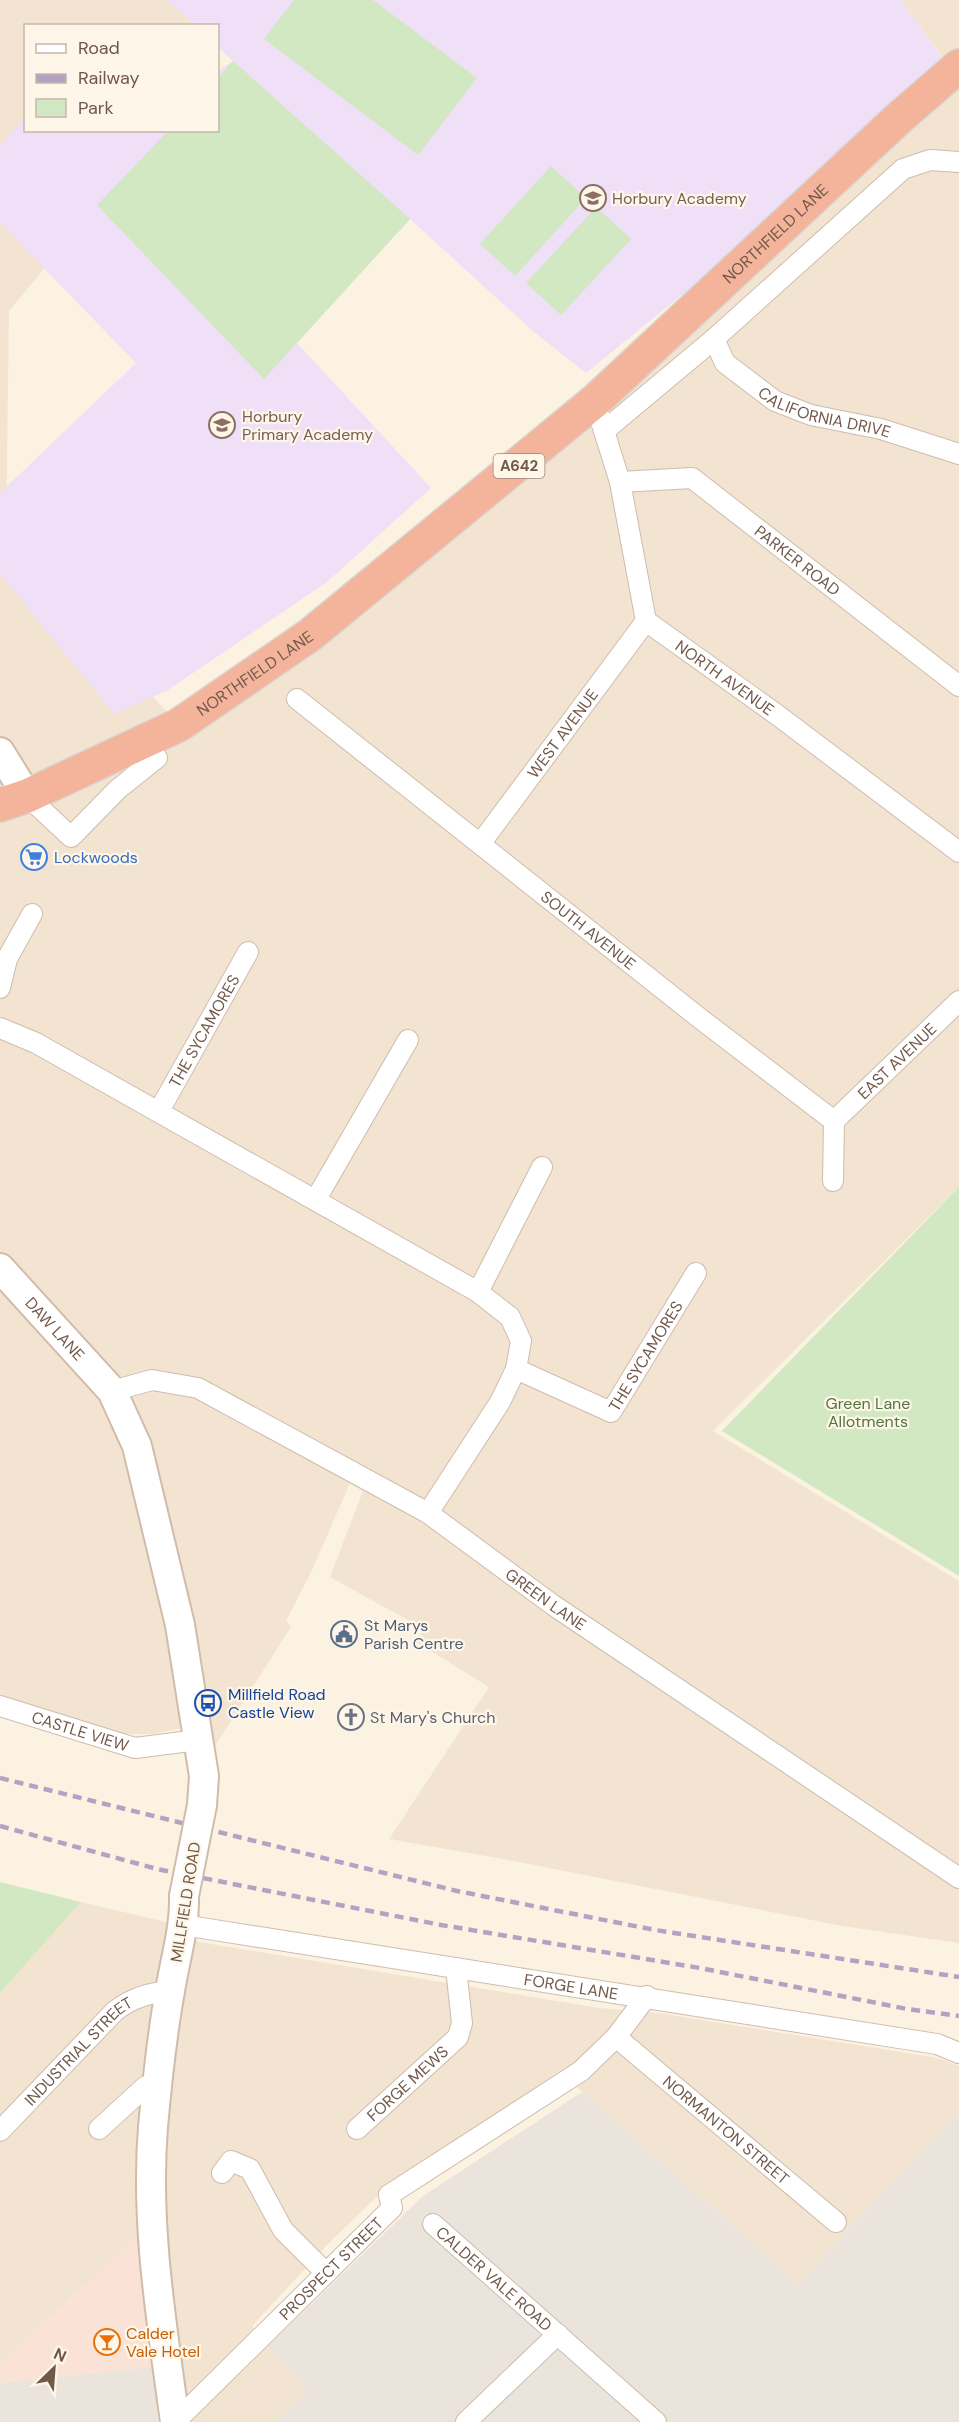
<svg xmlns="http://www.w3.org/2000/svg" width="959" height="2422" viewBox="0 0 959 2422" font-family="'DM Sans',sans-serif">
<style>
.residential{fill:#f3e4d1}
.commercial{fill:#fbe2d6}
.industrial{fill:#eae4dd}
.education{fill:#efdff7}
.green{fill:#d1e8c2}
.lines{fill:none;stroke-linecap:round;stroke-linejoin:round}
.street-casing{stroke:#cebcad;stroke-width:22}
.secondary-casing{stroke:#d1bbaa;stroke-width:32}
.highway-casing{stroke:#dad4d0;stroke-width:36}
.street{stroke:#fff;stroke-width:20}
.secondary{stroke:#fff;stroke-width:28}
.highway{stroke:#f4b39b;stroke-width:33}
.rail{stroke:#b4a2c4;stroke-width:4.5;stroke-dasharray:9 6;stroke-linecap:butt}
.secondary-bridge-casing{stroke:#d1bbaa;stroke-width:32;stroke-linecap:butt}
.secondary-bridge{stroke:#fff;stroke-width:28}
.labels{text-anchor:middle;stroke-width:4.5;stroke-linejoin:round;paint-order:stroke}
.shield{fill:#fef6e8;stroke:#9c8779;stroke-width:1.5}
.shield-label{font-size:15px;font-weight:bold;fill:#72584a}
.education-label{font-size:16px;fill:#785e54;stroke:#fef6e8;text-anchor:start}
.street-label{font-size:16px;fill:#72584a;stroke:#fef6e8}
.shop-label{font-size:16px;fill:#366cbe;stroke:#fef6e8;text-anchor:start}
.park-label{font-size:16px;fill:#527842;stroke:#fef6e8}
.service-label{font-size:16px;fill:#4e5e75;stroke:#fef6e8;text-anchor:start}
.transit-label{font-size:16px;fill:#164399;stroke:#fef6e8;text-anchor:start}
.worship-label{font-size:16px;fill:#5b616d;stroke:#fef6e8;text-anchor:start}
.food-label{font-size:16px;fill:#c56008;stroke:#fef6e8;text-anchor:start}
</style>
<rect width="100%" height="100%" fill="#fbf2e2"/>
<g class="residential">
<path d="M 0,0 L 167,0 L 195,25 L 26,26 L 26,130 L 97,205 L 9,311 L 6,538 L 179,725 L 310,635 L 952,71 L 901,0 L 959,0 L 959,1187 L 713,1431 L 959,1581 L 959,1943 L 842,1926 L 509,1860 L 389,1839 L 489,1687 L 416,1642 L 424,1629 L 330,1577 L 363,1491 L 350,1483 L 313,1568 L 286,1621 L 291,1627 L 215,1746 L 211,1722 L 153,1734 L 125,1734 L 0,1695 Z"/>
<path d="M 81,1902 L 170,1923 L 199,1942 L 599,2008 L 658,2013 L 938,2058 L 959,2066 L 959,2112 L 798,2283 L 582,2092 L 562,2070 L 392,2182 L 329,2243 L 252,2326 L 307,2391 L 273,2422 L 186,2422 L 163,2200 L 141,2234 L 0,2363 L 0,1993 Z"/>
</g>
<path class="commercial" d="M 141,2234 L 153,2367 L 0,2383 L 0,2363 Z"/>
<g class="industrial">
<path d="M 582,2092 L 798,2283 L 959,2112 L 959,2422 L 273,2422 L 307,2391 L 268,2346 L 423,2196 Z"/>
<path d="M 153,2367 L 158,2422 L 0,2422 L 0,2383 Z"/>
</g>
<path class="education" d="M 167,0 L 901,0 L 952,72 L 899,118 L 586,373 L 534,332 L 410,219 L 297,343 L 431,488 L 327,582 L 168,690 L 114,714 L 0,574 L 0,493 L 136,363 L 0,223 L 0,146 L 25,117 L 26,130 L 218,130 L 218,71 L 233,61 L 218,47 L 218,26 L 195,25 Z"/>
<g class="green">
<path d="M 294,0 L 373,0 L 477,78 L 418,155 L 264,39 Z"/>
<path d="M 233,61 L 410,219 L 264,379 L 97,205 L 168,131 L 218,130 L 218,78 Z"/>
<path d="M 551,166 L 586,198 L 515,276 L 480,244 Z"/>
<path d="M 596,207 L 631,239 L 561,315 L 526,283 Z"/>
<path d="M 959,1187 L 959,1576 L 722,1431 Z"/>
<path d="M 0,1882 L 81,1902 L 0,1993 Z"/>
</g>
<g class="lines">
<defs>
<g id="street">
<path id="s1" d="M 714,339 L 725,363 L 775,401 L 811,415 L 881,429 L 959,454"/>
<path d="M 600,418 L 604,431 L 714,339 L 903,169 L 930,160 L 959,162"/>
<path id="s2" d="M 604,431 L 620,482 L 646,621 L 776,714 L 959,852"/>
<path id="s3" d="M 620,482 L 692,478 L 959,686"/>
<path id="s4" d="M 297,699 L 702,1020 L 834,1121 L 833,1181"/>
<path d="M 27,796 L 71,837 L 118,789 L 157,758"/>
<path id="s5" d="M 480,844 L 646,621"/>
<path d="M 0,988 L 7,959 L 32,914"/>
<path d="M 0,1028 L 36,1043 L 478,1292 L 510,1317 L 521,1341 L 516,1369 L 500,1402 L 428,1513"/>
<path id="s6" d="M 159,1111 L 248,952"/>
<path id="s7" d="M 834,1121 L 959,1001"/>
<path d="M 316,1199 L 408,1040"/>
<path d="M 478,1292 L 542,1167"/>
<path id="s8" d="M 516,1369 L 611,1412 L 696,1273"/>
<path id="s9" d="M 112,1391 L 152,1380 L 198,1388 L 428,1513 L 553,1605 L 959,1878"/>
<path id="s10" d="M 0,1706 L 135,1748 L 198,1740"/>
<path id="s11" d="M 183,1925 L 937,2044 L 959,2053"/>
<path id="s12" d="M 616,2037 L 836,2222"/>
<path d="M 99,2129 L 146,2086 L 158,2086"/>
<path id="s13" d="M 357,2129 L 458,2037 L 462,2023 L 456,1968"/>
<path id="s14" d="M 0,2131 L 115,2011 C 132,1998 148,1993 170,1991"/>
<path d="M 222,2173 L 231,2161 L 250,2169 L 283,2230 L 326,2273"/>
<path id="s15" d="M 433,2224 L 656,2422"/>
<path id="s16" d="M 175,2422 L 392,2208 L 389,2195 L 581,2071 L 616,2037 L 647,1996"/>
<path d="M 466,2422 L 558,2334"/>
</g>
<g id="secondary">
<path d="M 0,752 L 27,796"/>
<path id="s17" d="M 0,1268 L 112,1391 L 137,1446 L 180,1625 L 204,1776 L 202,1805"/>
<path d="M 175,2422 C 162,2324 145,2226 153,2127 C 157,2082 162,2035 170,1991 C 175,1959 185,1928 184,1896"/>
</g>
<g id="highway">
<path id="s18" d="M 0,805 L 27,796 L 179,725 L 310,635 L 595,401 L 899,118 L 959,66"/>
</g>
</defs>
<use href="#street" class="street-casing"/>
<use href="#secondary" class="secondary-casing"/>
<use href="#highway" class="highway-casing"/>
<use href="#street" class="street"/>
<use href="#secondary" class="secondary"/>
<use href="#highway" class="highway"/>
<g class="rail">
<path d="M 0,1778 L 457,1891 L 655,1930 L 959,1977"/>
<path d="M 0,1826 L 157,1869 L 441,1925 L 700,1968 L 907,2009 L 959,2016"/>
</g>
<defs>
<path id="secondary-bridge" d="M 184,1896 L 202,1805"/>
</defs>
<use href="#secondary-bridge" class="secondary-bridge-casing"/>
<use href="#secondary-bridge" class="secondary-bridge"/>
</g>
<defs>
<symbol id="school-ring" viewBox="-11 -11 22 22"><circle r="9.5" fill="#fef6e8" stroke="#8d6e63" stroke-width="1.5"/><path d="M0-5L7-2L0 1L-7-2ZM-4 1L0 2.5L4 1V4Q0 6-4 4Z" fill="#8d6e63"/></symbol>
<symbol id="supermarket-ring" viewBox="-11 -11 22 22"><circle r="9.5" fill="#fef6e8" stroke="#3f7fe0" stroke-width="1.5"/><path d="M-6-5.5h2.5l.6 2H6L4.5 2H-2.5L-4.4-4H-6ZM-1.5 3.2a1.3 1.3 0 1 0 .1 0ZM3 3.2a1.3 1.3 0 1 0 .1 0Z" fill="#3f7fe0"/></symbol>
<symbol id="civic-ring" viewBox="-11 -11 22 22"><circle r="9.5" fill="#fef6e8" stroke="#5c6f8a" stroke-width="1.5"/><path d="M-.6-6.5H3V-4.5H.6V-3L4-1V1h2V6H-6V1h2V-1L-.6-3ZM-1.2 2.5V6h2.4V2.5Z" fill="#5c6f8a"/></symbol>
<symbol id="bus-ring" viewBox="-11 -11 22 22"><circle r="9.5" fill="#fef6e8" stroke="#1a4fb4" stroke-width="1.5"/><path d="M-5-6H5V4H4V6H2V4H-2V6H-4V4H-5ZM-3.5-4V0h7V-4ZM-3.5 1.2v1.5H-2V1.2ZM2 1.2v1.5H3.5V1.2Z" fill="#1a4fb4"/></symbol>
<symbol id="church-ring" viewBox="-11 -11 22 22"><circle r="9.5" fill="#fef6e8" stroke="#6b7280" stroke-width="1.5"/><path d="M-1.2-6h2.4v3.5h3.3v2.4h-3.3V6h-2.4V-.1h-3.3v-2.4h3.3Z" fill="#6b7280"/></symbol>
<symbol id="bar-ring" viewBox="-11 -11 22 22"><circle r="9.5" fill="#fef6e8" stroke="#e8710a" stroke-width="1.5"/><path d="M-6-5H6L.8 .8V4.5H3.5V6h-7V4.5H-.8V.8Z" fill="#e8710a"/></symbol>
</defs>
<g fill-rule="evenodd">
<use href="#school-ring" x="578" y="183" width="30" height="30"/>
<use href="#school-ring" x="207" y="410" width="30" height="30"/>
<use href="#supermarket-ring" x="19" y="842" width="30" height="30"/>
<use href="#civic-ring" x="329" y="1619" width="30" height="30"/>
<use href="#bus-ring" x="193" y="1688" width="30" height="30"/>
<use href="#church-ring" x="336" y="1702" width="30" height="30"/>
<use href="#bar-ring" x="92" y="2327" width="30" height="30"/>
</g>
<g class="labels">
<rect class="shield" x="493.5" y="454" width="51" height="24" rx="4.5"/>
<g class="shield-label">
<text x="519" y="471">A642</text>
</g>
<g class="education-label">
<text x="612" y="204">Horbury Academy</text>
<text x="242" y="422">Horbury<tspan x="242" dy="18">Primary Academy</tspan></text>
</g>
<g class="street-label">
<text dy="6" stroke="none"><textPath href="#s18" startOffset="970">NORTHFIELD LANE</textPath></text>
<text dy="6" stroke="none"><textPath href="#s1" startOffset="140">CALIFORNIA DRIVE</textPath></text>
<text dy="6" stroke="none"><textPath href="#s3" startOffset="206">PARKER ROAD</textPath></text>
<text dy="6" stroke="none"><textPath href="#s18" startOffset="288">NORTHFIELD LANE</textPath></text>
<text dy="6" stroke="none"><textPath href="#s2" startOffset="292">NORTH AVENUE</textPath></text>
<text dy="6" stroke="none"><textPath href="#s5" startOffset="138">WEST AVENUE</textPath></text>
<text dy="6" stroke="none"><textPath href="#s4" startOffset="372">SOUTH AVENUE</textPath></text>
<text dy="6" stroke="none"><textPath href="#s6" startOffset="92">THE SYCAMORES</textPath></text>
<text dy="6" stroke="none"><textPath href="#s7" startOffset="87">EAST AVENUE</textPath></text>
<text dy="6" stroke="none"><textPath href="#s17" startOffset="82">DAW LANE</textPath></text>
<text dy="6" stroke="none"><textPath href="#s8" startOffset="170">THE SYCAMORES</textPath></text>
<text dy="6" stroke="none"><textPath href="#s9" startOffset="496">GREEN LANE</textPath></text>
<text dy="6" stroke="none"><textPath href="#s10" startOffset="84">CASTLE VIEW</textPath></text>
<text transform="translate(185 1902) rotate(-81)" y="6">MILLFIELD ROAD</text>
<text dy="6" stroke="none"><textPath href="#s11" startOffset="393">FORGE LANE</textPath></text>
<text dy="6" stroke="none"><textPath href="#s14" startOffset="112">INDUSTRIAL STREET</textPath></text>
<text dy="6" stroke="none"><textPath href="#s13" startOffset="68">FORGE MEWS</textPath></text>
<text dy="6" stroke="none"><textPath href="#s12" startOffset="144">NORMANTON STREET</textPath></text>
<text dy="6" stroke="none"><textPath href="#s16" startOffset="219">PROSPECT STREET</textPath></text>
<text dy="6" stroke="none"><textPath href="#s15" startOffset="82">CALDER VALE ROAD</textPath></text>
</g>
<g class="shop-label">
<text x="54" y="863">Lockwoods</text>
</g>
<g class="park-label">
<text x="868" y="1409">Green Lane<tspan x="868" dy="18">Allotments</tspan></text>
</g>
<g class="service-label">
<text x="364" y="1631">St Marys<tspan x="364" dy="18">Parish Centre</tspan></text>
</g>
<g class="transit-label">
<text x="228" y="1700">Millfield Road<tspan x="228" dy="18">Castle View</tspan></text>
</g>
<g class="worship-label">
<text x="370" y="1723">St Mary's Church</text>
</g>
<g class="food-label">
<text x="126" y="2339">Calder<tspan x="126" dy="18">Vale Hotel</tspan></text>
</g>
</g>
<rect x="24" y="24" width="195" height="108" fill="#fef6e8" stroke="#c6b7a9" stroke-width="1.5"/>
<rect x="36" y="44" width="30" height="9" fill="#ffffff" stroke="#c6b7a9" stroke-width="1.5"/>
<text x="78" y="54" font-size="18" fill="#72584a">Road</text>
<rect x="36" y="74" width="30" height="9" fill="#b4a2c4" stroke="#c6b7a9" stroke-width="1.5"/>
<text x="78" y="84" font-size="18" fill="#72584a">Railway</text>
<rect x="36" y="99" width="30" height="18" fill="#d1e8c2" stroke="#c6b7a9" stroke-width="1.5"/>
<text x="78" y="114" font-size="18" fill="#72584a">Park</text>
<g transform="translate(54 2368) rotate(25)" stroke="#fef6e8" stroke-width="4.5" paint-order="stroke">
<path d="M0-4.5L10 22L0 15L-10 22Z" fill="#72584a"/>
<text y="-9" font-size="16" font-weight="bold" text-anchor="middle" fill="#72584a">N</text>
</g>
</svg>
